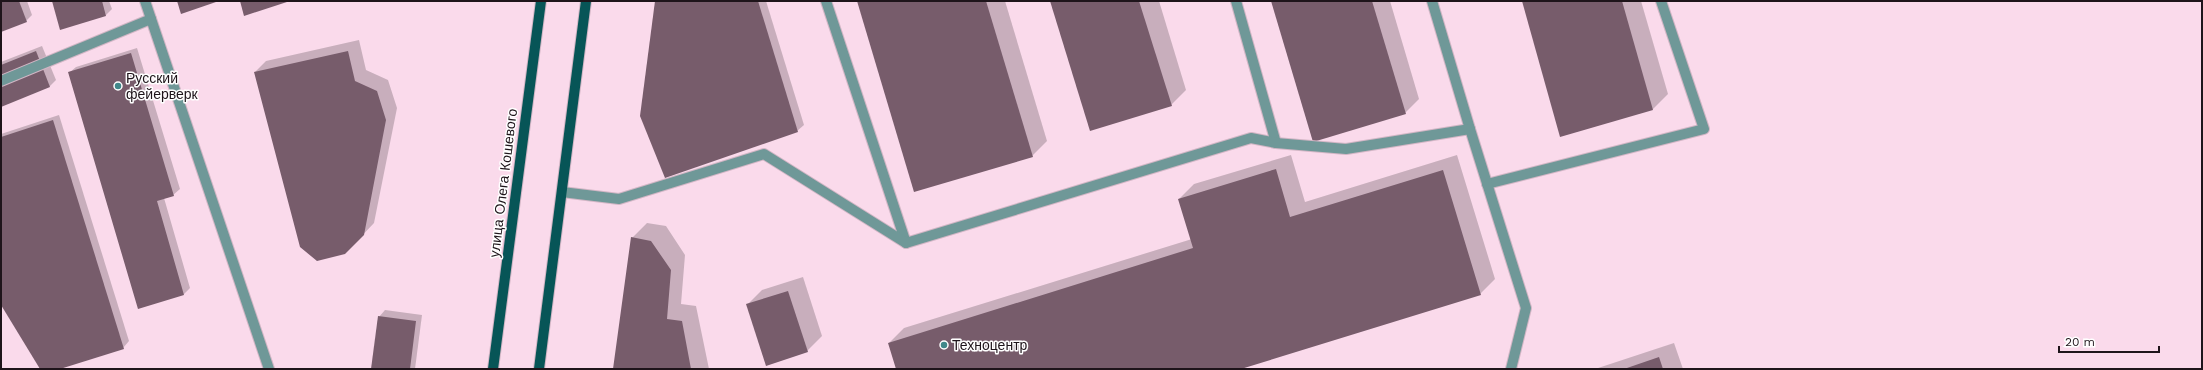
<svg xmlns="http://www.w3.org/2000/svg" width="2203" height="370" viewBox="0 0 2203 370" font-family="'Work Sans',sans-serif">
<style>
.shadow{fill:#0003}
.building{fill:#775c6b}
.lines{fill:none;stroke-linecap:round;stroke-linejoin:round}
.minor-casing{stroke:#d2b6c5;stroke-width:12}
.major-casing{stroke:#d2b6c5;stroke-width:12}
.minor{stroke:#6f9898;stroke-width:10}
.major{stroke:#075557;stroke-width:10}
.poi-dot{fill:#40888a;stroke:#fff;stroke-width:1.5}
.labels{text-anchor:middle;stroke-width:3;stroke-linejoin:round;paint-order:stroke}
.poi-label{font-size:14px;fill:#1e141a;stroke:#fff;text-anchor:start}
.street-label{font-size:14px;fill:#1e141a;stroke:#fff}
</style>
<rect width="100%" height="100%" fill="#fadaeb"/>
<g class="shadow">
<path d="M 1,1 L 27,1 L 32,15 L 26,21 L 1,31 Z"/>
<path d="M 53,1 L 109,1 L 112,9 L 106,15 Z"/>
<path d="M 656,1 L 766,1 L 804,125 L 797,131 Z"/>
<path d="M 858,1 L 1005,1 L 1047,141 L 1032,156 Z"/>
<path d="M 1051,1 L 1159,1 L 1186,90 L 1171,105 Z"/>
<path d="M 1272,1 L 1390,1 L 1419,99 L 1405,113 Z"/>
<path d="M 1523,1 L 1641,1 L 1668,94 L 1653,109 L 1561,136 Z"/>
<path d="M 359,40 L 366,70 L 388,80 L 397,108 L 374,223 L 356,242 L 255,72 L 266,61 Z"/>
<path d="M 42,46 L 56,80 L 50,86 L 1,106 L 1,62 Z"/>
<path d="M 137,48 L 180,189 L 173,195 L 164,198 L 190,288 L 184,294 L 139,308 L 69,73 L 76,67 Z"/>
<path d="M 59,115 L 129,341 L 123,348 L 57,369 L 41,369 L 1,303 L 1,134 Z"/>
<path d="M 1291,155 L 1305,202 L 1457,155 L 1495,279 L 1480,294 L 1238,369 L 897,369 L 889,343 L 904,328 L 1192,239 L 1179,199 L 1194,184 Z"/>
<path d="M 647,223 L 666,226 L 685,255 L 681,304 L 696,306 L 709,369 L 614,369 L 632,238 Z"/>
<path d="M 803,277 L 822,336 L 807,351 L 747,305 L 762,290 Z"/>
<path d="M 385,310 L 422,315 L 415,369 L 372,369 L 379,317 Z"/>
<path d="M 1674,343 L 1683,369 L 1595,369 Z"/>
</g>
<g class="building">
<path d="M 1,1 L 19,1 L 27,22 L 1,32 Z"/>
<path d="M 52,1 L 102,1 L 106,16 L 60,30 Z"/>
<path d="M 177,1 L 215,1 L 216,2 L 181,14 Z"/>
<path d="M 240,1 L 290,1 L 244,16 Z"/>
<path d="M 655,1 L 758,1 L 798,132 L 665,178 L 640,116 Z"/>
<path d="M 857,1 L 986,1 L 1033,157 L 914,192 Z"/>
<path d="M 1050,1 L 1139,1 L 1172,106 L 1090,131 Z"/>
<path d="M 1271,1 L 1372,1 L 1406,114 L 1313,142 Z"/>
<path d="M 1522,1 L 1622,1 L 1653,110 L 1560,137 Z"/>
<path d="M 36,51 L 50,87 L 1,107 L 1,65 Z"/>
<path d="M 348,51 L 355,81 L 377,91 L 386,120 L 364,235 L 345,254 L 317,261 L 300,247 L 254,72 Z"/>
<path d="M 131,53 L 174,196 L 157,201 L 184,295 L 138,309 L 68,72 Z"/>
<path d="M 53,120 L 124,349 L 60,369 L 40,369 L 1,305 L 1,137 Z"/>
<path d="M 1276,169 L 1290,217 L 1443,170 L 1481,295 L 1241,369 L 896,369 L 888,343 L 1193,248 L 1178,199 Z"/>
<path d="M 631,237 L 651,241 L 671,270 L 667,319 L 682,321 L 691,369 L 613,369 Z"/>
<path d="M 788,291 L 808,352 L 766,366 L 746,304 Z"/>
<path d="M 378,316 L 416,321 L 410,369 L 371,369 Z"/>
<path d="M 1659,357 L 1663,369 L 1624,369 Z"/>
</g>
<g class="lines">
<defs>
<g id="minor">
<path d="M 145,1 L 269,369"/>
<path d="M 826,1 L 906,243"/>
<path d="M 1236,1 L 1276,143"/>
<path d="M 1432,1 L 1470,129"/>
<path d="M 1,81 L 151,19"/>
<path d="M 1487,184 L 1704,129 L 1661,1"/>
<path d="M 562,192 L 619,199 L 764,154 L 906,243 L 1251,138 L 1276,143 L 1346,149 L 1470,129 L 1526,308 L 1511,369"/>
</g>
<g id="major">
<path d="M 493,369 L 541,1"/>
<path d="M 539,369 L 586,1"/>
</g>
</defs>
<use href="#minor" class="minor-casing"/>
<use href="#major" class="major-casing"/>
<use href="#minor" class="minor"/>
<use href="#major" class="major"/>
</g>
<g class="poi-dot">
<circle cx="118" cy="86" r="4"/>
<circle cx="944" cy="345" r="4"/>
</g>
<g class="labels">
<g class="poi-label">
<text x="126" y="83">Русский<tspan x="126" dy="16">фейерверк</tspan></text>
<text x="952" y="350">Техноцентр</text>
</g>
<g class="street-label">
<text transform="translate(503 183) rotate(-83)" y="5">улица Олега Кошевого</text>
</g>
</g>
<rect width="2203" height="370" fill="none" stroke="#1e141a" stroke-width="4"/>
<path d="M2059 346v6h100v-6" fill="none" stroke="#1e141a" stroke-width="2"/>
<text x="2065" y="346" font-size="12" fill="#1e141a" stroke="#ffffff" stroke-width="3" paint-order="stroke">20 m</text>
</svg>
